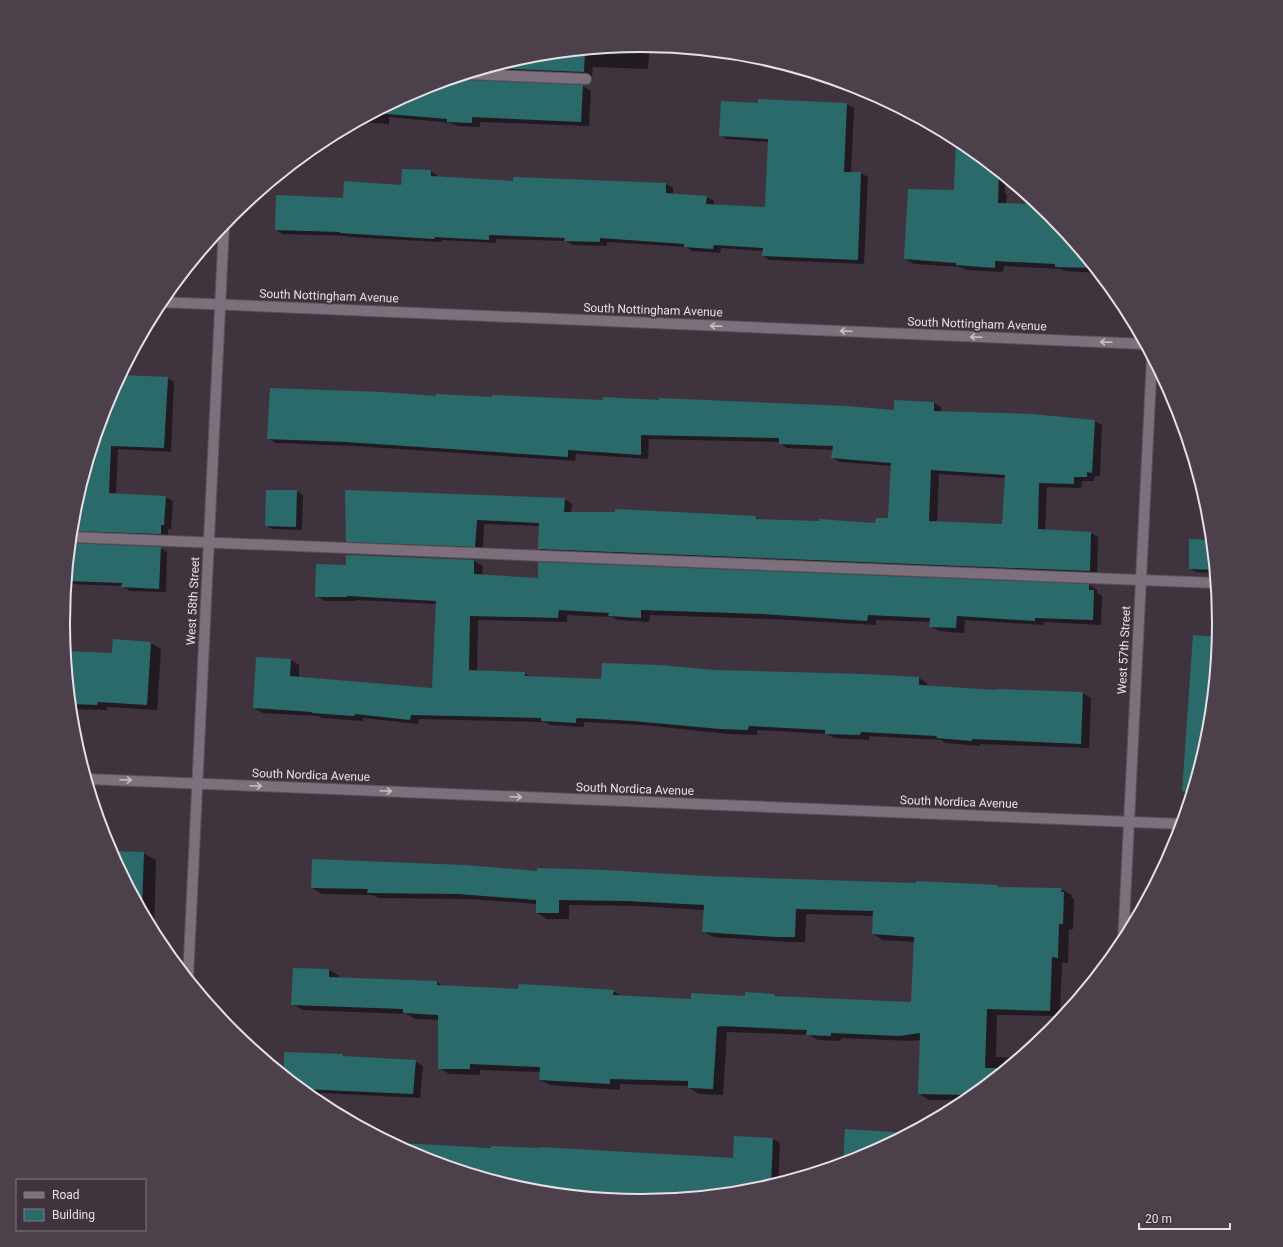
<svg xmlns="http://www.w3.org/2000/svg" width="1283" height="1247" viewBox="0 0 1283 1247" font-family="Roboto,sans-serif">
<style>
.shadow{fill:#0007;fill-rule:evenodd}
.building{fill:#2b6a6a;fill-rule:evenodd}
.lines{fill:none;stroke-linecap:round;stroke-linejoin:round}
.service-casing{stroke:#5b515a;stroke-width:12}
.minor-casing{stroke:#5b515a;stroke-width:12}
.service{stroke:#7d6f7b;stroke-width:10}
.minor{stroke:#7d6f7b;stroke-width:10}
.oneway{stroke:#c7bdc6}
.labels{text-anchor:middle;stroke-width:4;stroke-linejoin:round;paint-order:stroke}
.street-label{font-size:12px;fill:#e7dfe6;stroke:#3f333e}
.rim{fill:none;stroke:#e7dfe6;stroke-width:2}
</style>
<rect width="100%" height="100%" fill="#3f333e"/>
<g class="shadow">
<path d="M 642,45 L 650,46 L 648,69 L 593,67 L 592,77 L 478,72 L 472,75 L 470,79 L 472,82 L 583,86 L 591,91 L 589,126 L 480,122 L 480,127 L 457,126 L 451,123 L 389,117 L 389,124 L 358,122 L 420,89 L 529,56 Z"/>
<path d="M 759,104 L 846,104 L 854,108 L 851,173 L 861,173 L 868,177 L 864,264 L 770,260 L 763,256 L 763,251 L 721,248 L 720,253 L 692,251 L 686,247 L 607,242 L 607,246 L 573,245 L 566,241 L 496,239 L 496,243 L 442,240 L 441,242 L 349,237 L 346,236 L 283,234 L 276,230 L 344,199 L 402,186 L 431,171 L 438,176 L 438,177 L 514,182 L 666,184 L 673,188 L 673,195 L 707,197 L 714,201 L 714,205 L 766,208 L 769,142 L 727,139 L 720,135 Z"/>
<path d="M 957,139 L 963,143 L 1005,177 L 1005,193 L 1007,194 L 1006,204 L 1040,206 L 1051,215 L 1098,273 L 1065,271 L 1061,269 L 1004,266 L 1003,272 L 966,270 L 960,267 L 914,264 L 905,259 L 955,191 Z"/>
<path d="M 121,377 L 167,378 L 174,382 L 171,452 L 118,449 L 116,494 L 166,497 L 173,501 L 171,529 L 168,529 L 168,538 L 72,541 L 73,545 L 160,548 L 167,552 L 166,592 L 130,591 L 122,586 L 67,584 L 74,510 L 107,402 Z"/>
<path d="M 437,397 L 894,411 L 934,403 L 941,407 L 941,412 L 1094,421 L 1102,425 L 1100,476 L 1095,476 L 1094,481 L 1082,481 L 1081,488 L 1047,487 L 1045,530 L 1091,533 L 1098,537 L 1097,575 L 547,553 L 539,549 L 540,526 L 484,524 L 483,550 L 355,545 L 347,541 L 565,499 L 572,504 L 571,513 L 755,517 L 761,520 L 876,524 L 889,519 L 892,466 L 840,462 L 833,458 L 833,450 L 787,448 L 780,443 L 780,442 L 649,439 L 648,459 L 576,454 L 575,461 L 355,446 L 276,443 L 268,438 ZM 939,474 L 1005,478 L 1003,525 L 937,522 Z"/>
<path d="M 1195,464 L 1199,477 L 1194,474 Z"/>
<path d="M 297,491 L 303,495 L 302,530 L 272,529 L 266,525 Z"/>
<path d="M 1212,541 L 1215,573 L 1196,572 L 1190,569 Z"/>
<path d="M 347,556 L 474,561 L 483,566 L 482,576 L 539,579 L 1089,585 L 1097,590 L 1097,593 L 1102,596 L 1101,625 L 1044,622 L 1043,625 L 965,620 L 964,633 L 939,631 L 931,626 L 931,622 L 876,620 L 876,625 L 771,619 L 650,615 L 649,622 L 618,620 L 612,617 L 567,615 L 567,622 L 478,620 L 477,672 L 525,673 L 531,677 L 602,680 L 715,671 L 863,675 L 919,678 L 927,683 L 927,687 L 997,692 L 1083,693 L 1091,698 L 1089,748 L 980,744 L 980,746 L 946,743 L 941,740 L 869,736 L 869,740 L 834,738 L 827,734 L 757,730 L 757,735 L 729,734 L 643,725 L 587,722 L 584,723 L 584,727 L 550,725 L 544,722 L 419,719 L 418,724 L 363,718 L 363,721 L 322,718 L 318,716 L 263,713 L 254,708 L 257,658 L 291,660 L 299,665 L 299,677 L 433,689 L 437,604 L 355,600 L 355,601 L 325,601 L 316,596 L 348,566 Z"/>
<path d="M 151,643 L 161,649 L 157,710 L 107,707 L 107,710 L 71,709 L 66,652 L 112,654 Z"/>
<path d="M 111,852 L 143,853 L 156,860 L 154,933 Z"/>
<path d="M 538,872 L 917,884 L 917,882 L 998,886 L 1001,888 L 1061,889 L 1072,895 L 1071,897 L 1074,899 L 1073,929 L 1069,930 L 1068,963 L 1062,963 L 1060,1016 L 997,1015 L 996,1057 L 1020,1058 L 968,1100 L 929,1100 L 919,1094 L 921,1040 L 910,1041 L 841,1038 L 841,1041 L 818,1040 L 809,1035 L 727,1032 L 723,1095 L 699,1094 L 689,1088 L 689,1086 L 620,1084 L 620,1090 L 550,1085 L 540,1080 L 540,1072 L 480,1070 L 480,1075 L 449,1074 L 439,1068 L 439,1020 L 415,1019 L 407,1014 L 303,1010 L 292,1004 L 329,970 L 339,976 L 339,979 L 437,982 L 445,987 L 519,990 L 613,991 L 622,996 L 691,1000 L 746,997 L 775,995 L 780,997 L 912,1003 L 915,942 L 883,940 L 873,934 L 873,916 L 806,914 L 805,942 L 788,942 L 714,937 L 703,932 L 704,910 L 638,906 L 569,905 L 569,919 L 547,919 L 537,913 L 537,904 L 469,899 L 379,898 L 373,895 L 322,894 L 312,888 Z"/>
<path d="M 285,1053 L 342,1055 L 346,1057 L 415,1061 L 423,1066 L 420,1098 L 321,1093 L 320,1105 L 284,1075 Z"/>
<path d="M 735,1137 L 773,1139 L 780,1143 L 778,1184 L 754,1191 L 641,1202 L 528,1191 L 420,1158 L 391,1142 L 425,1144 L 428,1145 L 734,1159 Z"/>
</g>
<g class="building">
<path d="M 585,51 L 584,72 L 488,68 L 529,56 Z"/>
<path d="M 463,76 L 465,79 L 469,80 L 583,85 L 581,122 L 472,117 L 472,123 L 447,122 L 447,119 L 376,113 L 420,89 Z"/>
<path d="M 758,99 L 847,103 L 844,172 L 861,172 L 858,260 L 762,256 L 763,248 L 714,245 L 713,249 L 684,247 L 684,244 L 600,238 L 600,242 L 564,241 L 565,238 L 489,235 L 489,240 L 435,237 L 434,239 L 340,233 L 340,232 L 275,230 L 276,195 L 343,198 L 344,181 L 401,185 L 402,169 L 431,170 L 431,176 L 513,181 L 513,177 L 666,183 L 666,193 L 707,196 L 706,204 L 765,207 L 768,139 L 719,136 L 721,101 L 758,103 Z"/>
<path d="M 956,139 L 963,143 L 999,172 L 998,203 L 1038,204 L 1051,215 L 1095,268 L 1055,267 L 1055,264 L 995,261 L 995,268 L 956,265 L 956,263 L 904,259 L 908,189 L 954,190 Z"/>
<path d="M 122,375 L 168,377 L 164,448 L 111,446 L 109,493 L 166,496 L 164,525 L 161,525 L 161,534 L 72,531 L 74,510 L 107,402 Z"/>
<path d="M 270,388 L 382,392 L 436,396 L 436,394 L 492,397 L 492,395 L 603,400 L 603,397 L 659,400 L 659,398 L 847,406 L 894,410 L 894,400 L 934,402 L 934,411 L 1032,414 L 1095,420 L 1092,473 L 1087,472 L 1087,477 L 1074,477 L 1074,484 L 1039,483 L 1038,529 L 1091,532 L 1090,571 L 538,549 L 539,523 L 477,520 L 475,547 L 346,542 L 345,490 L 565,498 L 564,512 L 615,512 L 615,509 L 756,516 L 756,519 L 819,521 L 819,519 L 875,523 L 876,518 L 888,518 L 891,463 L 831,458 L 833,446 L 779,444 L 779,438 L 641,435 L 641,455 L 568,450 L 568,457 L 346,442 L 267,439 ZM 931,470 L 1005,475 L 1002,524 L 929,521 Z"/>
<path d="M 266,490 L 297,490 L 296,527 L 265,526 Z"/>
<path d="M 1189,539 L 1212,540 L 1215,570 L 1189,569 Z"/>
<path d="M 71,543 L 161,547 L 159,589 L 121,587 L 122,583 L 67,581 Z"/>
<path d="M 346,555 L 474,560 L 474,574 L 538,578 L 538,562 L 1089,584 L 1089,590 L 1094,590 L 1093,620 L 1035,618 L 1035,621 L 957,616 L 956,628 L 929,627 L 930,618 L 868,615 L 867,621 L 762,614 L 641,610 L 641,618 L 608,616 L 609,613 L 559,610 L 558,618 L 470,616 L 469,670 L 525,672 L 525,676 L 601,679 L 602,663 L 660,665 L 715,670 L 863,674 L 919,677 L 919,685 L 996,690 L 996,689 L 1083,692 L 1081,744 L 972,739 L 972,741 L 936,738 L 937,736 L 861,732 L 860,735 L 825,734 L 825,730 L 749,726 L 748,730 L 720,729 L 633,721 L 578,718 L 576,719 L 576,723 L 541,721 L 541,718 L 411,715 L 410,720 L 355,714 L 354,716 L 312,713 L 312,712 L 253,708 L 256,657 L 291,659 L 290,676 L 432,688 L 436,601 L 347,596 L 347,597 L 315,597 L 316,564 L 346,565 Z"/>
<path d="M 1193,635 L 1219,637 L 1209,737 L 1192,793 L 1182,791 Z"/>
<path d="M 113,639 L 151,642 L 147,705 L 98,702 L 97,705 L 71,704 L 66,651 L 112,653 Z"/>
<path d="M 111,851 L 144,852 L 142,910 L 120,870 Z"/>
<path d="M 312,859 L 465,865 L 537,871 L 537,868 L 605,870 L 705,876 L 916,883 L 916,881 L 998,885 L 998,887 L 1062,888 L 1061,892 L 1064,892 L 1063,924 L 1059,924 L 1058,958 L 1052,957 L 1050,1011 L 987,1009 L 985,1068 L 1007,1068 L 974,1095 L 918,1094 L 920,1033 L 899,1036 L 831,1033 L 831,1036 L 806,1035 L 807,1030 L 720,1026 L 717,1027 L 713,1089 L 688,1088 L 688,1081 L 610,1079 L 610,1084 L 539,1080 L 540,1067 L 470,1064 L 470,1069 L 438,1069 L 438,1015 L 403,1013 L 403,1009 L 291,1005 L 293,968 L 329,969 L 329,977 L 437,981 L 437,985 L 518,989 L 519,984 L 555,986 L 614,990 L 613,995 L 691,999 L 691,993 L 745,996 L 745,992 L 775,994 L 775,996 L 911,1002 L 914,937 L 872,934 L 873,911 L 796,909 L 795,937 L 777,937 L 702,932 L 704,905 L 627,901 L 559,900 L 559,913 L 536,913 L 536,900 L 458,894 L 367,893 L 368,889 L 311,888 Z"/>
<path d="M 284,1052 L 343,1054 L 343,1056 L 416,1060 L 413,1094 L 301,1089 L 284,1074 Z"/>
<path d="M 845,1129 L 910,1133 L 863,1158 L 843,1164 Z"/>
<path d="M 734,1136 L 773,1138 L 771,1186 L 754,1191 L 641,1202 L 528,1191 L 420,1158 L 402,1148 L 403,1143 L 491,1148 L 491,1146 L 541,1148 L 541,1147 L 733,1158 Z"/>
</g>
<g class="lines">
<defs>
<g id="service">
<path d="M 469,74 L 586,79"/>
<path d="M 72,537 L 1216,583"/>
</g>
<g id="minor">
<path d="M 160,302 L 1145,344"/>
<path d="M 87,779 L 1182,824"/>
<path d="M 1123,944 L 1152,357"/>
<path d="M 188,979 L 224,225"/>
</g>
</defs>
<use href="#service" class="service-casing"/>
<use href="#minor" class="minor-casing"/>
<use href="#service" class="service"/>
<use href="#minor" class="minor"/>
</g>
<defs><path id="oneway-shaft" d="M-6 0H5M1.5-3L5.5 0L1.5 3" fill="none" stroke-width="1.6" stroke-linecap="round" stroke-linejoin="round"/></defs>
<g class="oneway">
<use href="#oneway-shaft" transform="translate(716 326) rotate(-178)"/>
<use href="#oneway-shaft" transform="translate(846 331) rotate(-178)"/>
<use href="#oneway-shaft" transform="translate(976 337) rotate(-178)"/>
<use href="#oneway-shaft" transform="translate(1106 342) rotate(-178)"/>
<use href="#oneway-shaft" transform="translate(126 780) rotate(2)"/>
<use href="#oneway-shaft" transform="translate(256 786) rotate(2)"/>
<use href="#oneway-shaft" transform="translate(386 791) rotate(2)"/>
<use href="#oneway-shaft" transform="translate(516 797) rotate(2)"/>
</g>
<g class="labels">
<g class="street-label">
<text transform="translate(329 296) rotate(2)" y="4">South Nottingham Avenue</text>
<text transform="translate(653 310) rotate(2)" y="4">South Nottingham Avenue</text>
<text transform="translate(977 324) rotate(2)" y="4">South Nottingham Avenue</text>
<text transform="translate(193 601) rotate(-87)" y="4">West 58th Street</text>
<text transform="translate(1124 650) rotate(-87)" y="4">West 57th Street</text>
<text transform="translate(311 775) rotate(2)" y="4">South Nordica Avenue</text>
<text transform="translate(635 789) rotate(2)" y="4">South Nordica Avenue</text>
<text transform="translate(959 802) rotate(2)" y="4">South Nordica Avenue</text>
</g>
</g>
<path d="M0 0H1283V1247H0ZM70 623a571 571 0 1 1 1142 0a571 571 0 1 1-1142 0Z" fill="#4c414b" fill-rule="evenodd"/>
<path class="rim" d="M70 623a571 571 0 1 1 1142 0a571 571 0 1 1-1142 0Z"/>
<rect x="16" y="1179" width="130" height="52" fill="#3f333e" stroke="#827881"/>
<rect x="24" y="1192" width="20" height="6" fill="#7d6f7b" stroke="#827881"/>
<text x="52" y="1199" font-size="12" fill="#e7dfe6">Road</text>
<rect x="24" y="1209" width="20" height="12" fill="#2b6a6a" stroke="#827881"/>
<text x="52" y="1219" font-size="12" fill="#e7dfe6">Building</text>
<path d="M1139 1223v6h91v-6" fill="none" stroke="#e7dfe6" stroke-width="2"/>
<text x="1145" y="1223" font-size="12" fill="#e7dfe6" stroke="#3f333e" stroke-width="3" paint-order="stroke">20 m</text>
</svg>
